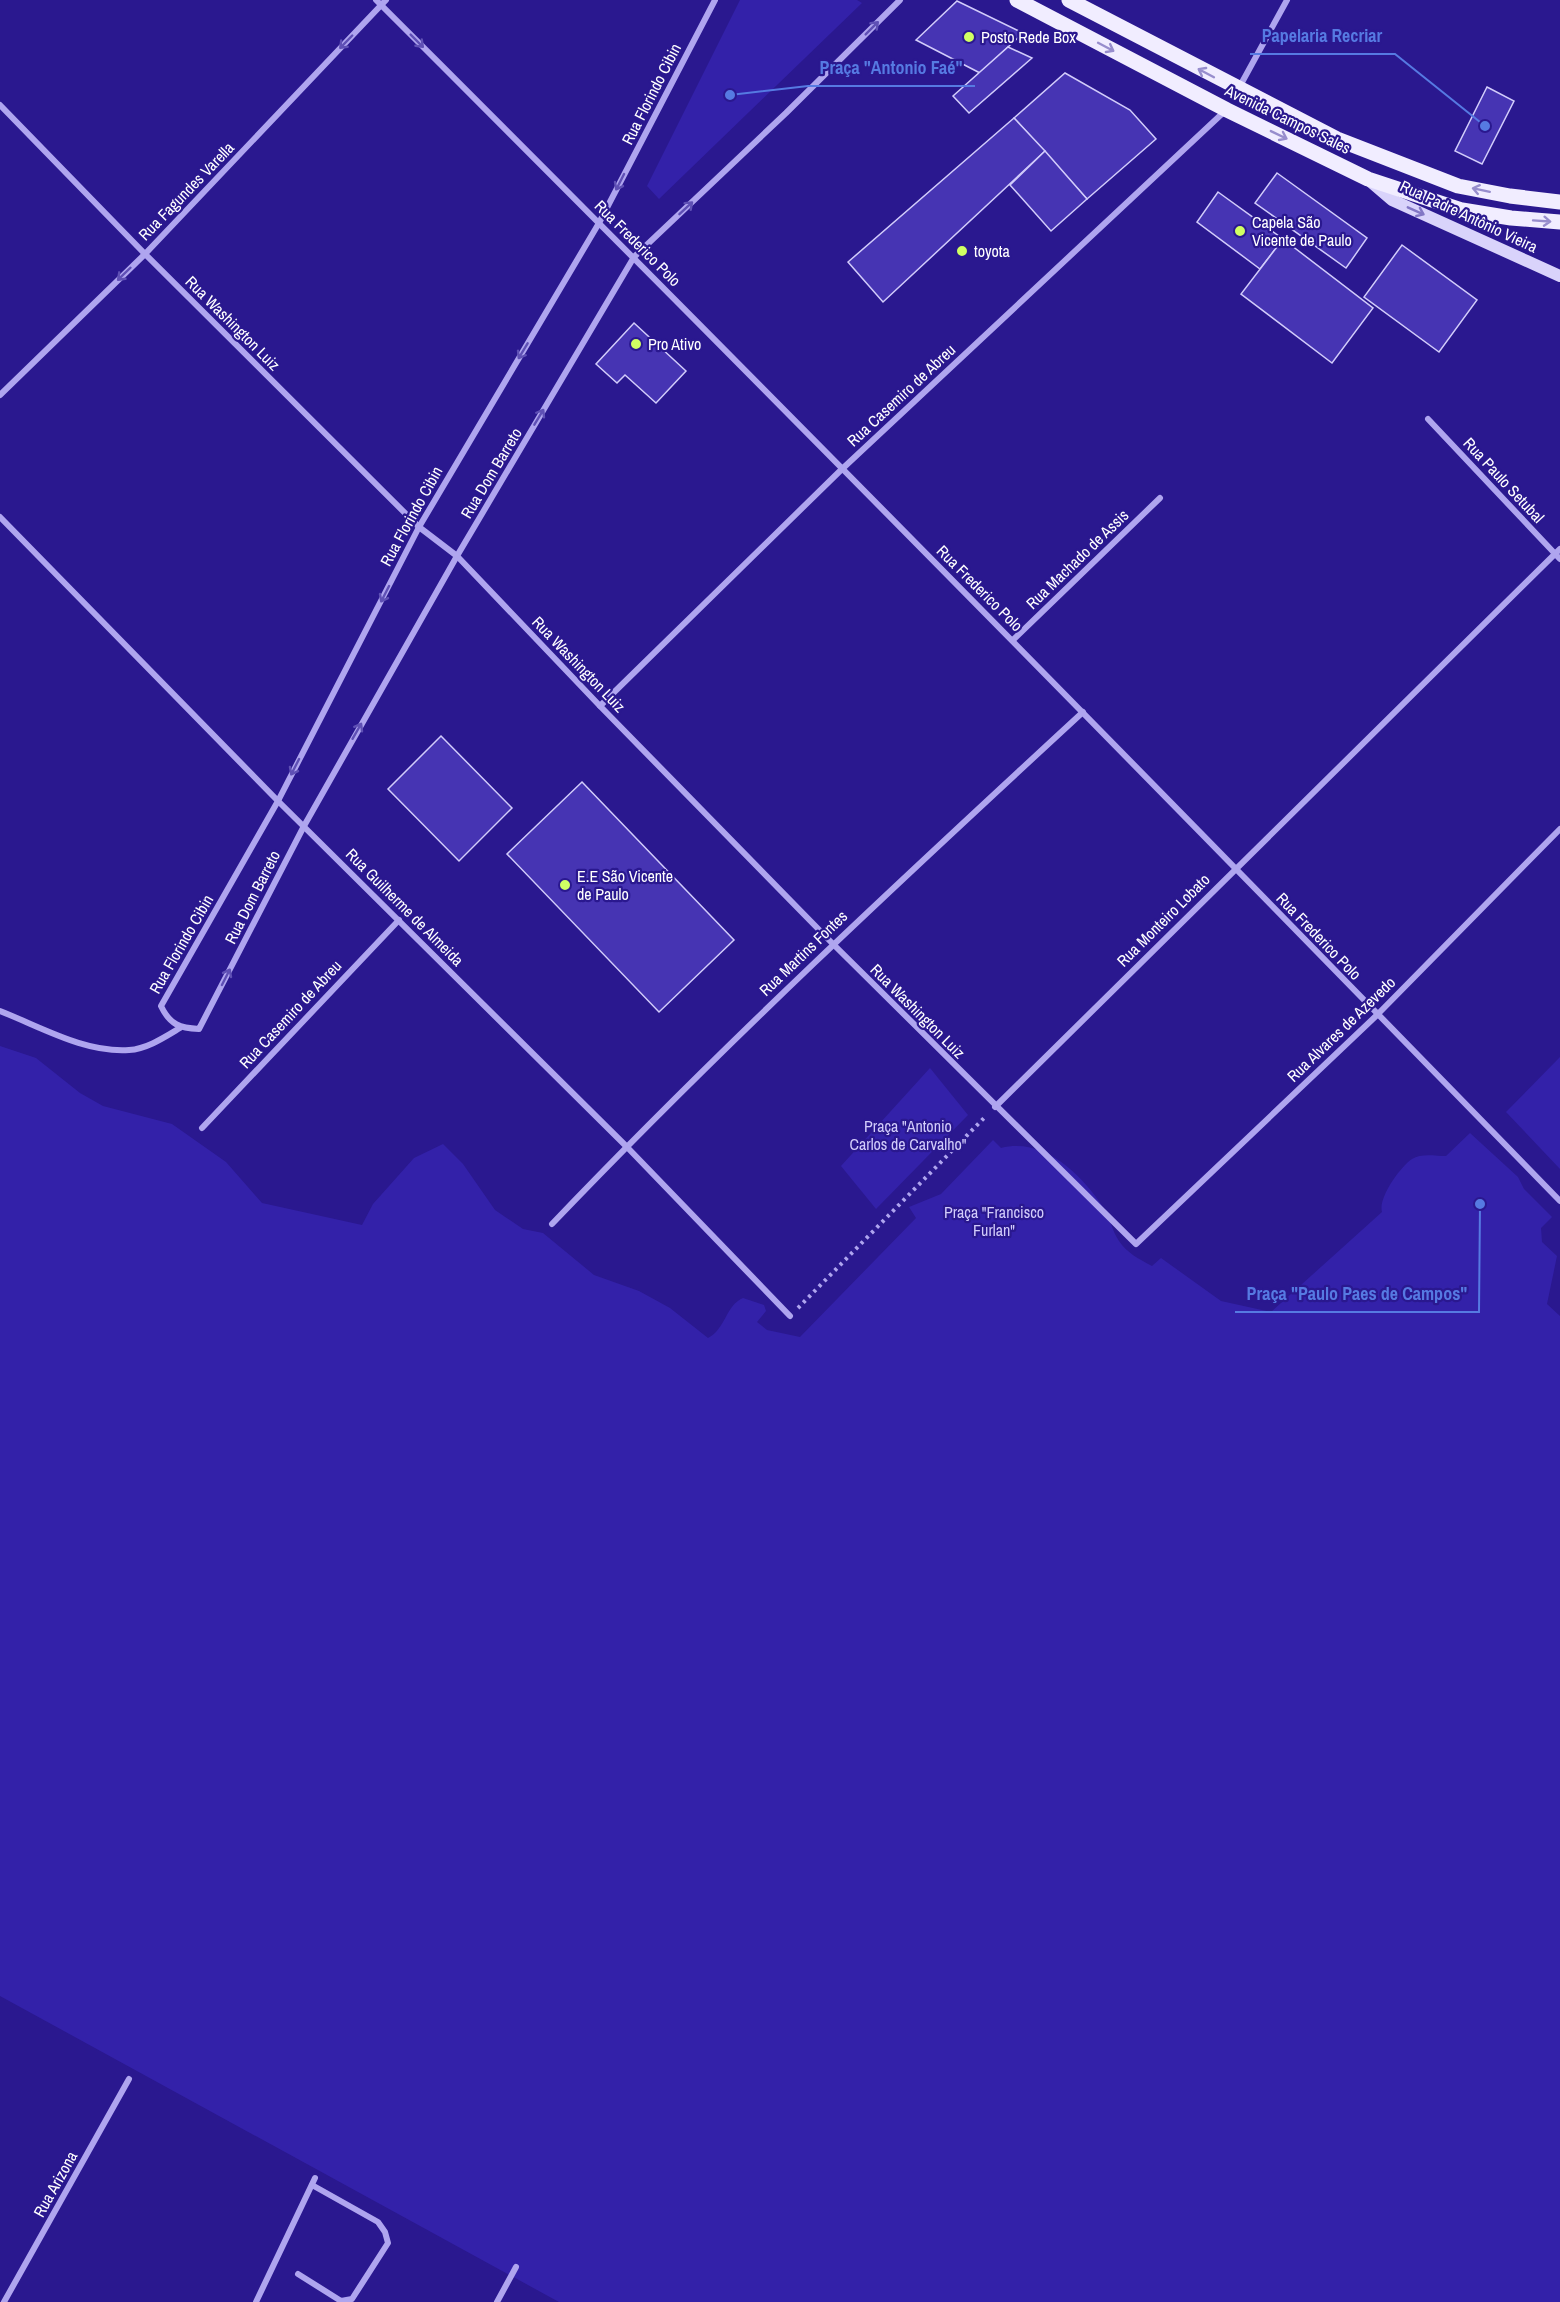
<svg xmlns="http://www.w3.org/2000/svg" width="1560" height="2302" viewBox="0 0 1560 2302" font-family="'Archivo Narrow',sans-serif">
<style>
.green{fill:#3321a9}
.building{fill:#4634b3;stroke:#d2ccfb;stroke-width:1.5}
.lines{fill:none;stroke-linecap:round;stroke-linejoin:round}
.path{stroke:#afa5ef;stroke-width:4;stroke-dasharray:3 4.5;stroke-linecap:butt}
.street{stroke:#afa5ef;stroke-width:6}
.secondary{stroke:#d9d3fb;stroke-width:12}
.primary{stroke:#f1edff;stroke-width:15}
.oneway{stroke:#5f50b5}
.oneway2{stroke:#978dcd}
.oneway3{stroke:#8276c5}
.poi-dot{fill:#d1ff63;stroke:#2a188f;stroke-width:2}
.labels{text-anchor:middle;stroke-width:4.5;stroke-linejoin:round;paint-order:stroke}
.poi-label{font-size:16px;fill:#fff;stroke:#2a188f;text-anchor:start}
.street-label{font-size:16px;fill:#fff;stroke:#2a188f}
.park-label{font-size:16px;fill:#d2ccfb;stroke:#2a188f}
.leader{fill:none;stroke:#567ae2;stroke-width:2}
.callout-dot{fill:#567ae2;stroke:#2a188f;stroke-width:2}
.callout-label{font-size:18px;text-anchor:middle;font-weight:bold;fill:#567ae2;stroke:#2a188f;stroke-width:4.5;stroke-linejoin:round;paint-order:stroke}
</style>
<rect width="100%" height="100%" fill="#2a188f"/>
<g class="green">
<path d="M 740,0 L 857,0 L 862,3 L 659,199 L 647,186 Z"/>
<path d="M 0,1046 L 36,1058 L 80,1093 L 103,1106 L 172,1124 L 226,1162 L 262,1203 L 362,1225 L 373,1204 L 414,1158 L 443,1144 L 463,1164 L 495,1210 L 523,1229 L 543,1233 L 594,1275 L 639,1291 L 670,1308 L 708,1338 C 725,1330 726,1305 743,1298 L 764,1305 L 766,1311 L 757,1322 L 767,1330 L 800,1337 L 916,1218 L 909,1207 L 941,1194 L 993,1140 L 1001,1148 C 1044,1137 1081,1174 1103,1207 C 1110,1217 1112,1231 1119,1241 C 1127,1253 1139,1259 1152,1266 L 1161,1258 L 1221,1301 L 1271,1312 L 1382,1212 C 1378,1198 1400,1167 1412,1159 C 1421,1153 1435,1156 1446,1156 L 1470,1133 L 1518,1177 L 1524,1189 L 1552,1217 L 1541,1228 L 1542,1242 L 1557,1256 L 1547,1304 L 1560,1316 L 1560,2302 L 559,2302 L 0,1996 Z"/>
<path d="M 1560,1057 L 1560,1169 L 1506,1112 Z"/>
<path d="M 930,1068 L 968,1115 L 876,1209 L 841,1166 Z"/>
</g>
<g class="building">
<path d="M 957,1 L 1023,33 L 980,73 L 916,40 Z"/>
<path d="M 1008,47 L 1032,58 L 969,113 L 953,96 Z"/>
<path d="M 1065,73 L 1130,110 L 1156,139 L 1087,199 L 1014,118 Z"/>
<path d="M 1487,87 L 1514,101 L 1482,164 L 1455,151 Z"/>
<path d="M 1014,118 L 1045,151 L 883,302 L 848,262 Z"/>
<path d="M 1045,151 L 1087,199 L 1051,231 L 1010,185 Z"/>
<path d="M 1277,173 L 1367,238 L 1346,268 L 1255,203 Z"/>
<path d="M 1218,192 L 1283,239 L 1260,269 L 1197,222 Z"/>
<path d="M 1283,239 L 1373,308 L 1332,363 L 1241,294 Z"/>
<path d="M 1402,245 L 1477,300 L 1439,352 L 1364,297 Z"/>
<path d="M 634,323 L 686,371 L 656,403 L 625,375 L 617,383 L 596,364 Z"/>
<path d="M 441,736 L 512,808 L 459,861 L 388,789 Z"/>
<path d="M 582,782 L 734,940 L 659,1012 L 507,854 Z"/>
</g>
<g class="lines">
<path class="path" d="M 798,1308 L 986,1116"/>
<g class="street">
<path d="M 376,0 C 774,397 1168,798 1560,1201"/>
<path d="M 715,0 L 599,223 L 419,527 L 278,801 L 161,1006 C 170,1025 180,1028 199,1029 L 304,826 L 457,556 L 634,257 L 786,113 L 900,0"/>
<path d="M 1240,86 L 1287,0"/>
<path d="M 0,105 L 145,254 L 419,527 L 457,556 L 600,706 L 832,943 L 1136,1244 L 1377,1015 L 1560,829"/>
<path d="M 0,395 L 145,254 L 386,0"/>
<path d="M 1428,419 L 1560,559"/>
<path d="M 0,517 L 278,801 L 626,1146 L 790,1316"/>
<path d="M 1013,640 L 1160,498"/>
<path d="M 600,706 L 841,470 L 1225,111"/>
<path d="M 0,1011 C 41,1027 85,1053 129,1050 C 147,1049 165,1037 180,1028"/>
<path d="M 995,1107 L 1560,549"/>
<path d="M 202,1128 L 399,920"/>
<path d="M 552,1224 C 722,1046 902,879 1083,712"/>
<path d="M 298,2274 L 341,2301 L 352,2299 L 388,2243 L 385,2232 L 378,2222 L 312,2185"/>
<path d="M 4,2302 L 129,2079"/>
<path d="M 256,2302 L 315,2178"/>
<path d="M 497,2302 L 516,2267"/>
</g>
<path class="secondary" d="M 1371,182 L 1392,200 L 1560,276"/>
<g class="primary">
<path d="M 1017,0 L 1227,110 L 1368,179 L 1462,210 L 1511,218 L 1560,222"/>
<path d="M 1069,0 L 1337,139 L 1458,186 L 1510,196 L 1560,202"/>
</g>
</g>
<defs><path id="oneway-shaft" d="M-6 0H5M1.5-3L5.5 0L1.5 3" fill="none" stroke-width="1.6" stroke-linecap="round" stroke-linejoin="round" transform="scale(1.5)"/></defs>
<g class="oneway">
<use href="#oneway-shaft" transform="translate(872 28) rotate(-45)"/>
<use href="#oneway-shaft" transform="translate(417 41) rotate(45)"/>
<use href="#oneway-shaft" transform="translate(346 42) rotate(134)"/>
<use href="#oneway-shaft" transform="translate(620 182) rotate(117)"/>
<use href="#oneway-shaft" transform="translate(686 208) rotate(-43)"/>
<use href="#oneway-shaft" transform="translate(124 274) rotate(136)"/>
<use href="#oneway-shaft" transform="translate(523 351) rotate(121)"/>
<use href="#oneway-shaft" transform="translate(539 417) rotate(-59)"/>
<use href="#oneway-shaft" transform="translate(385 594) rotate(117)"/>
<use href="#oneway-shaft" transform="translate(357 731) rotate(-60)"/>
<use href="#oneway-shaft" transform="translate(295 767) rotate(117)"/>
<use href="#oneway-shaft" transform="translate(226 977) rotate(-63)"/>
</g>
<g class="oneway2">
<use href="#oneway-shaft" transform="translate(1106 47) rotate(28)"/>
<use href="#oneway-shaft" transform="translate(1206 73) rotate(-152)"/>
<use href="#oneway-shaft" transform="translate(1279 135) rotate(26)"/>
<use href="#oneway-shaft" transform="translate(1481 190) rotate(-168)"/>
<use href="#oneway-shaft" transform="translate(1542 221) rotate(4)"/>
</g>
<use class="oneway3" href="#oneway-shaft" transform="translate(1416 211) rotate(24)"/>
<g class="poi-dot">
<circle cx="969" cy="37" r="6"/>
<circle cx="1240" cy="231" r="6"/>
<circle cx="962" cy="251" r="6"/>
<circle cx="636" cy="344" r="6"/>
<circle cx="565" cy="885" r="6"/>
</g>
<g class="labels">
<g class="poi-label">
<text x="981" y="43">Posto Rede Box</text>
<text x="1252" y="228">Capela São<tspan x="1252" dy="18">Vicente de Paulo</tspan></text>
<text x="974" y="257">toyota</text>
<text x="648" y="350">Pro Ativo</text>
<text x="577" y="882">E.E São Vicente<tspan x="577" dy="18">de Paulo</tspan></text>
</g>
<g class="street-label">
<text transform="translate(651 94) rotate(-63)" y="6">Rua Florindo Cibin</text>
<text transform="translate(1288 119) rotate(26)" y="6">Avenida Campos Sales</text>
<text transform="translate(186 191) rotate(-46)" y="6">Rua Fagundes Varella</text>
<text transform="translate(1469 216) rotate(25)" y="6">Rua Padre Antônio Vieira</text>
<text transform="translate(638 243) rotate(45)" y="6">Rua Frederico Polo</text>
<text transform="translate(233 323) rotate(45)" y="6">Rua Washington Luiz</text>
<text transform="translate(901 395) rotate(-43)" y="6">Rua Casemiro de Abreu</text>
<text transform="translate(491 473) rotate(-59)" y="6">Rua Dom Barreto</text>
<text transform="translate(1504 480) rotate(47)" y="6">Rua Paulo Setubal</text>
<text transform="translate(411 516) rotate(-61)" y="6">Rua Florindo Cibin</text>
<text transform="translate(1077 559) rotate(-44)" y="6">Rua Machado de Assis</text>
<text transform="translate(980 588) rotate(45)" y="6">Rua Frederico Polo</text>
<text transform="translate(579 664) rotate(46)" y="6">Rua Washington Luiz</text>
<text transform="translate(252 897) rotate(-63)" y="6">Rua Dom Barreto</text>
<text transform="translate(405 907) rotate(45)" y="6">Rua Guilherme de Almeida</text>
<text transform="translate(1163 920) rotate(-45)" y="6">Rua Monteiro Lobato</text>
<text transform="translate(1319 936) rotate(46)" y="6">Rua Frederico Polo</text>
<text transform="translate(181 944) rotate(-60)" y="6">Rua Florindo Cibin</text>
<text transform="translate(803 953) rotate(-44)" y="6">Rua Martins Fontes</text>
<text transform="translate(918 1011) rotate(45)" y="6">Rua Washington Luiz</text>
<text transform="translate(290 1014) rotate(-47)" y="6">Rua Casemiro de Abreu</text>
<text transform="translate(1341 1029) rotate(-44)" y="6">Rua Alvares de Azevedo</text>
<text transform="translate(55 2184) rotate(-61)" y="6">Rua Arizona</text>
</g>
<g class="park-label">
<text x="908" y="1132">Praça "Antonio<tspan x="908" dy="18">Carlos de Carvalho"</tspan></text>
<text x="994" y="1218">Praça "Francisco<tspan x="994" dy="18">Furlan"</tspan></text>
</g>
</g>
<path class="leader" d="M1485 126L1395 54H1250M730 95L808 86H975M1480 1204L1479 1312H1235"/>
<g class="callout-dot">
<circle cx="1485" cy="126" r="6"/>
<circle cx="730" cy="95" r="6"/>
<circle cx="1480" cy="1204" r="6"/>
</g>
<g class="callout-label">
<text x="1322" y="42">Papelaria Recriar</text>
<text x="891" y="74">Praça "Antonio Faé"</text>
<text x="1357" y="1300">Praça "Paulo Paes de Campos"</text>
</g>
</svg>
